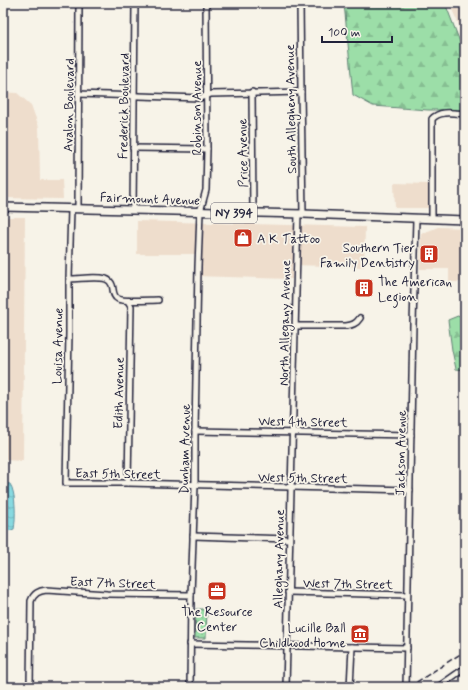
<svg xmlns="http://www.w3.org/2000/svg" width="468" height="690" viewBox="0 0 468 690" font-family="Mynerve,sans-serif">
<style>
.built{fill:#edc}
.grass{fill:url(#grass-dots);stroke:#5f8072}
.forest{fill:url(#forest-firs);stroke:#5f8072}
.water{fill:url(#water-waves);stroke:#5f909e}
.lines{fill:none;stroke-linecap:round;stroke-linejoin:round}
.minor-casing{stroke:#22223b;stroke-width:8}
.major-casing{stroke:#22223b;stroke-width:10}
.minor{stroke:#f7f3e8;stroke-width:5}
.major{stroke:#f7f3e8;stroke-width:7}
.rail{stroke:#22223b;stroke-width:1.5;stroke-dasharray:6 3;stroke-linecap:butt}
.labels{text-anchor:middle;stroke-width:3.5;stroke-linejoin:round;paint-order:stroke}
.shield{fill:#f7f3e8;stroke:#62616f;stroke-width:1}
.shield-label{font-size:12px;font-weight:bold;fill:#22223b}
.street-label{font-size:13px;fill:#22223b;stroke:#f7f3e8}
.poi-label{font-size:13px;fill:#22223b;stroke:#f7f3e8;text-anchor:start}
</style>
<defs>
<pattern id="grass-dots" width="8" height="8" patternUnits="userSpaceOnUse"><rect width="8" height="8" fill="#9cdea8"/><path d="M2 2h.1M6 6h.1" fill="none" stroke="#86be92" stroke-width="1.8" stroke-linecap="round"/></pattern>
<pattern id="forest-firs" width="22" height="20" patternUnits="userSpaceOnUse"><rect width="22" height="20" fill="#9cdea8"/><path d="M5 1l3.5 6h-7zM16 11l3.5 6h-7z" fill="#86be92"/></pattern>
<pattern id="water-waves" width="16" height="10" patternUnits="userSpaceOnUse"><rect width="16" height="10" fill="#87d9e0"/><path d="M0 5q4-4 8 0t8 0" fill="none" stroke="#74bac1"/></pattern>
</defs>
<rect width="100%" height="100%" fill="#f7f3e8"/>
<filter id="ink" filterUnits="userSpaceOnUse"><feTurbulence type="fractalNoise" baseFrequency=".025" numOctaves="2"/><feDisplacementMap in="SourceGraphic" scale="8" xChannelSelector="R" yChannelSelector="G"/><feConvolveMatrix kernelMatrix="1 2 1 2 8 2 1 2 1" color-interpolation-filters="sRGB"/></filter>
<g filter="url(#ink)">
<g class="built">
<path d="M 449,3 L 465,3 L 465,38 Z"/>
<path d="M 3,92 L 17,93 L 31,105 L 39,127 L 40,180 L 62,180 L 63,199 L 3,198 Z"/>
<path d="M 394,183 L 429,184 L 428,208 L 395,208 Z"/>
<path d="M 3,217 L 25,217 L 23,461 L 3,460 Z"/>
<path d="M 137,221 L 365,227 L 364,267 L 292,265 L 292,279 L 194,276 L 195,254 L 137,254 Z"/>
<path d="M 438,227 L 465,228 L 465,282 L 449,282 L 449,269 L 420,269 L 421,234 Z"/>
</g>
<path class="grass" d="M 196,609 L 207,609 L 206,638 L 195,638 Z"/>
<g class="forest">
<path d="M 344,3 L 445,3 L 465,55 L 465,110 L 428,110 L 373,106 L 353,95 Z"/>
<path d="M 465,313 L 465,370 L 456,369 L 452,350 L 448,320 Z"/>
</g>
<path class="water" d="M 3,483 L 10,484 C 16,492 16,519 14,529 L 5,532 L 3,532 Z"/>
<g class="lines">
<defs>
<g id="minor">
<path d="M 300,3 L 301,92 L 303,214"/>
<path d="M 252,92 L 253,213"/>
<path d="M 78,94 L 200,98 L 211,94 L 301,92"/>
<path d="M 133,148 L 207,149"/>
<path d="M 78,208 L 79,3"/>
<path d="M 71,209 L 69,279 L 69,333 L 66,483 L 128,483 L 410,490"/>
<path d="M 133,210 L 135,3"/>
<path d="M 432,219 L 432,119 C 440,110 453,113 465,114"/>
<path d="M 69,279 C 80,279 96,276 106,279 C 109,280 111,282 112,285 C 114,290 112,296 118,299 C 123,302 150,300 158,300"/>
<path d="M 128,301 L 131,306 L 128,483"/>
<path d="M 295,326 L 346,326 C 352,325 356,324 360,318"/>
<path d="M 195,431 L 411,435"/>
<path d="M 193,536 L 289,539"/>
<path d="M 288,592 L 407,595"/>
<path d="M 190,644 L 407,648"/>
<path d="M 30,687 L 31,601 C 34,593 39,591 46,590 L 107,594 L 191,595"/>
<path d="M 190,687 L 191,595 L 195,485 L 195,431 L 198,267 L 200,212 L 206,190 L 207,149 L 206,3"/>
<path d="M 286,687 L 298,214"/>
<path d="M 350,687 L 352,647"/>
<path d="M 406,687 L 413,324 L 416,219"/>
<path d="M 438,687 L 465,668"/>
</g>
<path id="major" d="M 3,207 L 303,214 L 465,220"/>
</defs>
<use href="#minor" class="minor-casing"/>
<use href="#major" class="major-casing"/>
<use href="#minor" class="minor"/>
<use href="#major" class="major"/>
<path class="rail" d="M 409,687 L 465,651"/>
</g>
</g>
<defs>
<symbol id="shop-square" viewBox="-11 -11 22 22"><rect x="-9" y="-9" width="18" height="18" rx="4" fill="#c8321e" stroke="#f7f3e8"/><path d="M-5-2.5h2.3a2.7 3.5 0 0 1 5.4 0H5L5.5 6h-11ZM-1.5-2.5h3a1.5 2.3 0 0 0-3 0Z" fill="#fff"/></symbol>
<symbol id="building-square" viewBox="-11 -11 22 22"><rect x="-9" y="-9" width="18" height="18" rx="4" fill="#c8321e" stroke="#f7f3e8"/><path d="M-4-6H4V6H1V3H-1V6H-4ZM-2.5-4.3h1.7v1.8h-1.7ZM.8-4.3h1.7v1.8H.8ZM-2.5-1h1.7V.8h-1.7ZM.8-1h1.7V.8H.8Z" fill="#fff"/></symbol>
<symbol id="office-square" viewBox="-11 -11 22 22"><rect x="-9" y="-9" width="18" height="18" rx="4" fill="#c8321e" stroke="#f7f3e8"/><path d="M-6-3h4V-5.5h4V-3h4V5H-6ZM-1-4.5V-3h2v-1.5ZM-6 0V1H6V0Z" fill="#fff"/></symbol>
<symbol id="museum-square" viewBox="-11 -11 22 22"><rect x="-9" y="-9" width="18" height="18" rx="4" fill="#c8321e" stroke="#f7f3e8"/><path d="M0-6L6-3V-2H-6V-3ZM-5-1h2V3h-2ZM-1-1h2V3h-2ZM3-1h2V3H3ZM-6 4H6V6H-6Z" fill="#fff"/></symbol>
</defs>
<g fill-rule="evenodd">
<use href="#shop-square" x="232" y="227" width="22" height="22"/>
<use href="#building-square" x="418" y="243" width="22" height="22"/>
<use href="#building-square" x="353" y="277" width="22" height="22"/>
<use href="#office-square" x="206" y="580" width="22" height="22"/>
<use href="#museum-square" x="349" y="623" width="22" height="22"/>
</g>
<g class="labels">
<rect class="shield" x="211" y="203" width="46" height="20" rx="3"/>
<g class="shield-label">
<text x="234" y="217">NY 394</text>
</g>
<g class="street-label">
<text transform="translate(68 105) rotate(-89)" y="5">Avalon Boulevard</text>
<text transform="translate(123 106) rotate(-89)" y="5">Frederick Boulevard</text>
<text transform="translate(196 108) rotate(-90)" y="5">Robinson Avenue</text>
<text transform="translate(290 109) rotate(-91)" y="5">South Allegheny Avenue</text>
<text transform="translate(242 153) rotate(-91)" y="5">Price Avenue</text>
<text transform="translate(150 198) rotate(2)" y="5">Fairmount Avenue</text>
<text transform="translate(284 323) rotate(-89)" y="5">North Allegany Avenue</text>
<text transform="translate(57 346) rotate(-89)" y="5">Louisa Avenue</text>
<text transform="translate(118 393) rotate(-89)" y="5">Edith Avenue</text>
<text transform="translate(303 421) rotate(1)" y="5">West 4th Street</text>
<text transform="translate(184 449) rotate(-89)" y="5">Dunham Avenue</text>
<text transform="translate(400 453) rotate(-89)" y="5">Jackson Avenue</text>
<text transform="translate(118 473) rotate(1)" y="5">East 5th Street</text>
<text transform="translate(303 477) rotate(1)" y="5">West 5th Street</text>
<text transform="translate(278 559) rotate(-89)" y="5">Alleghany Avenue</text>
<text transform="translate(113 582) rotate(2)" y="5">East 7th Street</text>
<text transform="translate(348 583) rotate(1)" y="5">West 7th Street</text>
</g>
<g class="poi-label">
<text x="257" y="243">A K Tattoo</text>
<text x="415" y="252" text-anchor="end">Southern Tier<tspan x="415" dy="15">Family Dentistry</tspan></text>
<text x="378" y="286">The American<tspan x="378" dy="15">Legion</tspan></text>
<text x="217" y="616" text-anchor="middle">The Resource<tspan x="217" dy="15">Center</tspan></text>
<text x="346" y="632" text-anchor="end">Lucille Ball<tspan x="346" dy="15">Childhood Home</tspan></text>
</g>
</g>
<rect width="468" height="690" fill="none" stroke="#f7f3e8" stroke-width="16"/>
<rect x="8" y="8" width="452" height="674" fill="none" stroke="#22223b" stroke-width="1.5" filter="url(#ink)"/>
<path d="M322 36v6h70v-6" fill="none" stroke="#22223b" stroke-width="2"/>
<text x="328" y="36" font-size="12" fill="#22223b" stroke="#f7f3e8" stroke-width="3" paint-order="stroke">100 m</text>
</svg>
